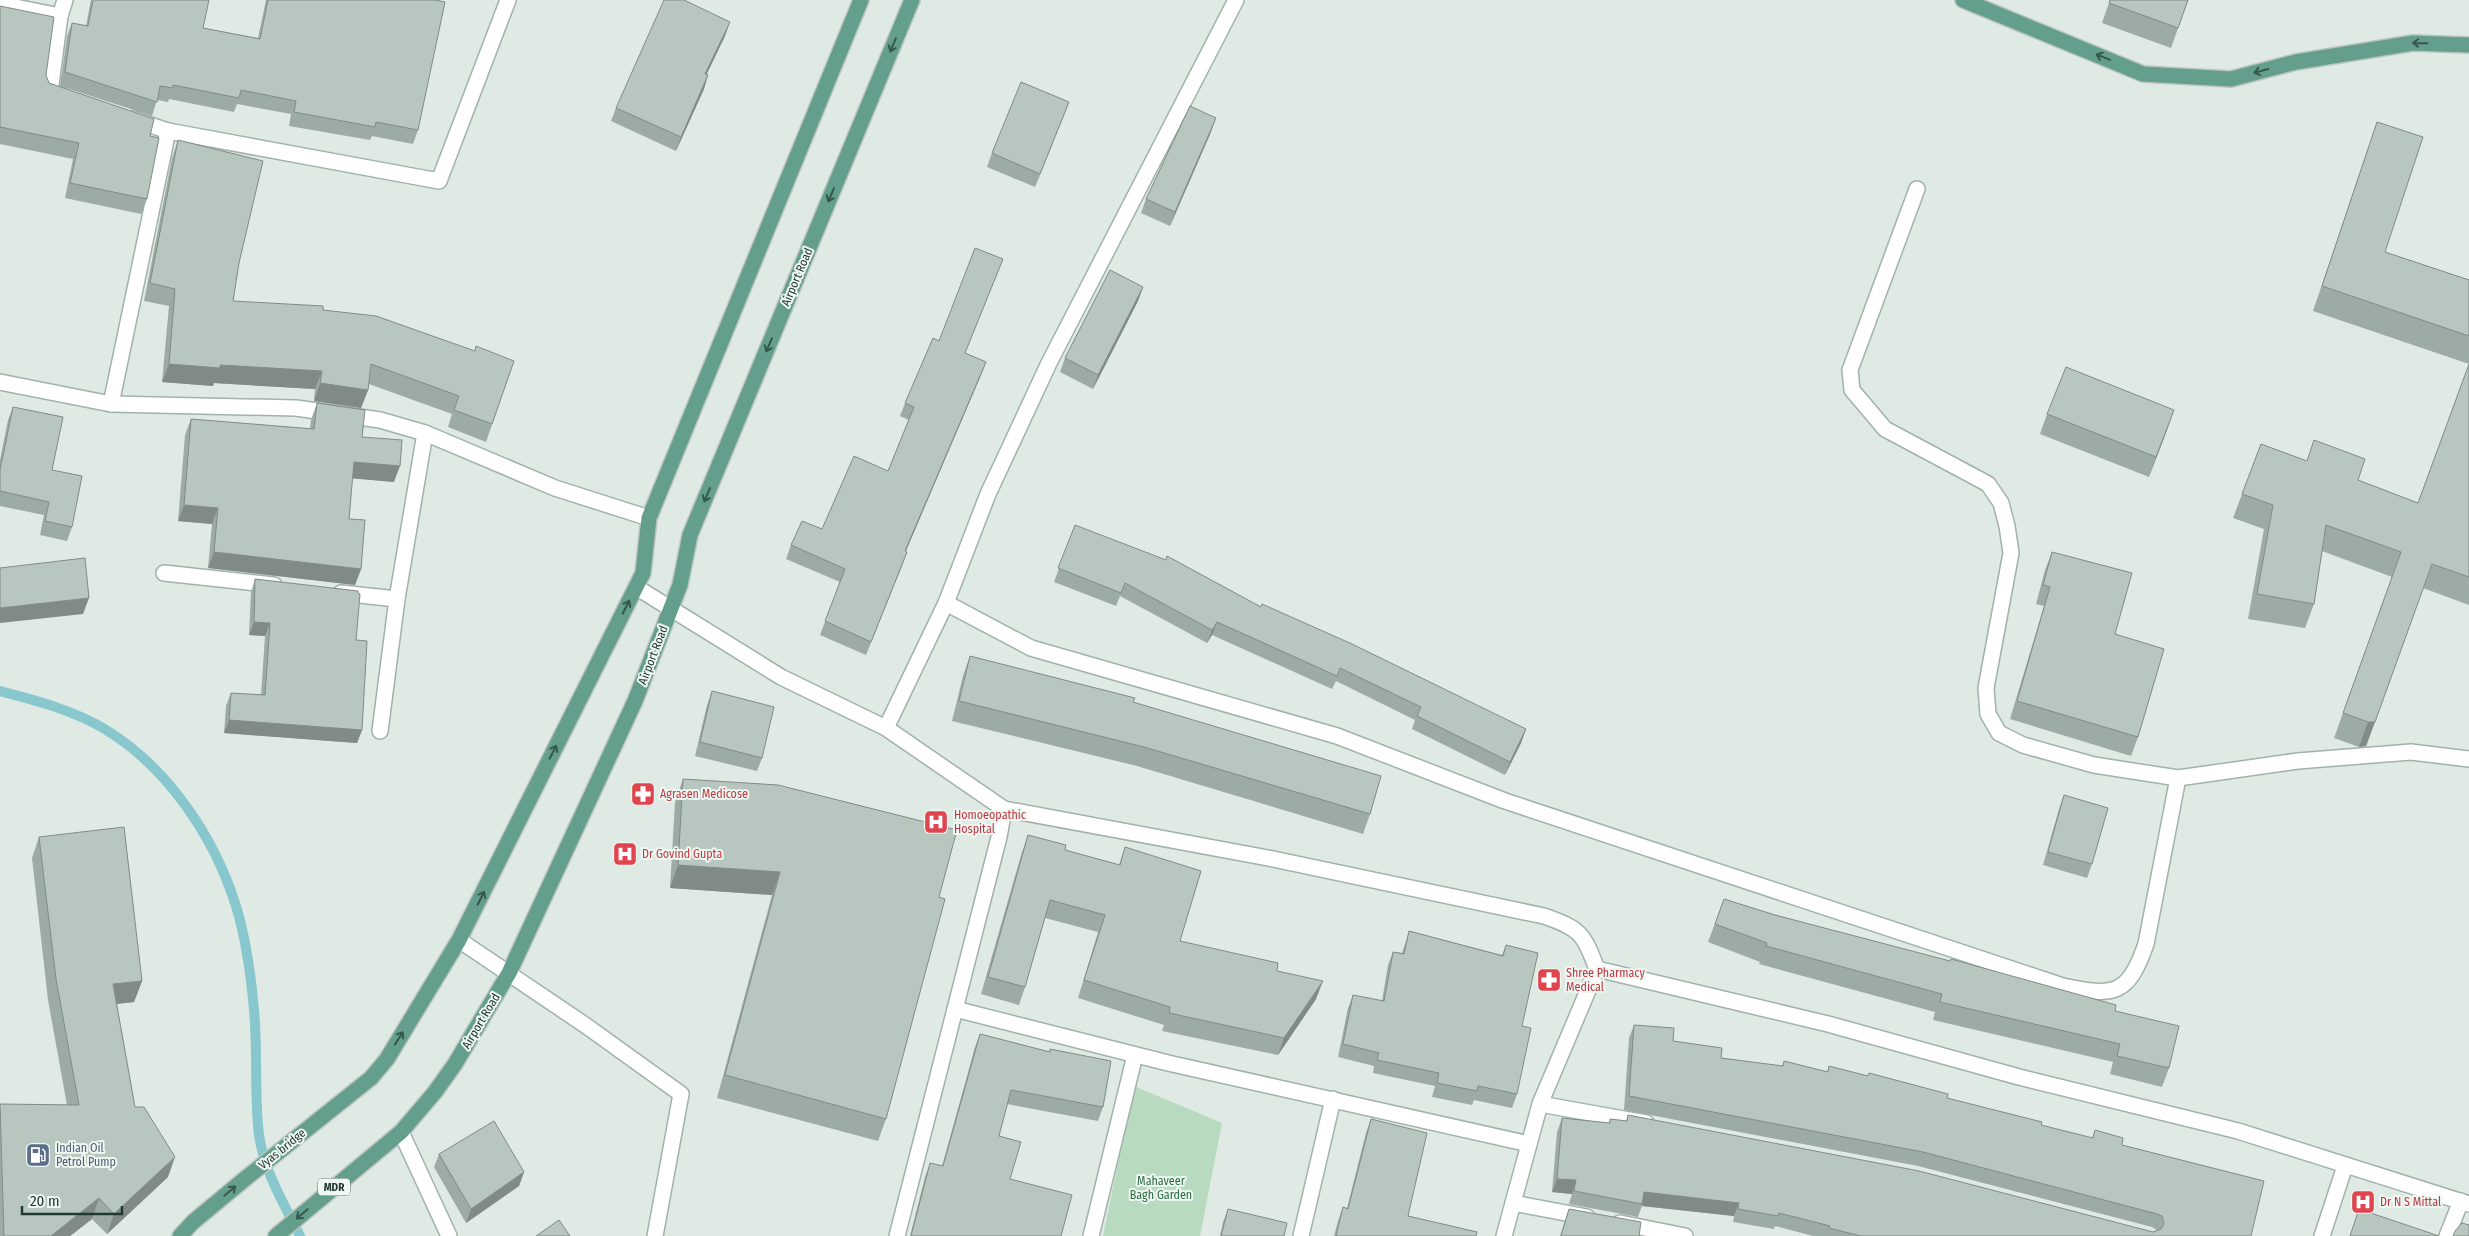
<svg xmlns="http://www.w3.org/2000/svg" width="2469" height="1236" viewBox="0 0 2469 1236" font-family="'Fira Sans Condensed',sans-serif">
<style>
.green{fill:#b8dbc0}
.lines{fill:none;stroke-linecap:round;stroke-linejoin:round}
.stream{stroke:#88c7ce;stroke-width:10}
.minor-casing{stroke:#a2b1ab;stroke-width:18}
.primary-casing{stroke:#bcc4c1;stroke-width:18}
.minor{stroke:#fff;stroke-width:15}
.primary{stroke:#649e8c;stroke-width:15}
.wall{fill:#9daba5}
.shaded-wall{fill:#808b86}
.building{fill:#b7c7c0;stroke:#808b86}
.oneway{stroke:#35574c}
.labels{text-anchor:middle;stroke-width:4;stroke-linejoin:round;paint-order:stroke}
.shield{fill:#eff7f3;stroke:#5f726b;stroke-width:1}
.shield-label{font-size:11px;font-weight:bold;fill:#213931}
.street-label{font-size:12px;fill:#213931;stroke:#eff7f3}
.health-label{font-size:12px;fill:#be3a42;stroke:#eff7f3;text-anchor:start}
.service-label{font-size:12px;fill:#4e5e75;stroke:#eff7f3;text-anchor:start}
.park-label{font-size:12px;fill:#2c6f42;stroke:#eff7f3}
</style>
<rect width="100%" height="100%" fill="#dfeae4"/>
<path class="green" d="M 1134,1086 L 1222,1123 L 1200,1236 L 1103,1236 Z"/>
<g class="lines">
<path class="stream" d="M 0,691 C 35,700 72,710 103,728 C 167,766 214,836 236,906 C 246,939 251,975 254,1010 C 258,1051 254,1094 259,1135 C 264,1171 284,1204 300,1236"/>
<defs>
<g id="minor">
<path d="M 1236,0 L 1049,363 L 988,494 L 946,603 L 1031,648 L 1337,736 L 1505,801 L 2063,986 C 2115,997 2128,995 2146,944 L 2178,778"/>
<path d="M 0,4 L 60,16"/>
<path d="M 62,96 L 50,92 L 60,16 L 65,0"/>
<path d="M 133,119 L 168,131 L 439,181 L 508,0"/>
<path d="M 1917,189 L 1850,370 L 1852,390 L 1885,429 L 1988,484 L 2001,503 L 2007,526 L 2011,553 L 1986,688 L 1988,714 L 1999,733 L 2023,745 L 2094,765 L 2178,778 L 2298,761 L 2411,752 L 2469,759"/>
<path d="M 0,382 L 111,404 L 296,408 L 380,420 L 425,433 L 555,488 L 649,518"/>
<path d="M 111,404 L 168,131"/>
<path d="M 164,573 L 274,585"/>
<path d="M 636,587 L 781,677 L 886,728 L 1004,809 L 1268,858 L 1544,916 C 1581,929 1583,933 1597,969 L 1540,1104 L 1504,1236"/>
<path d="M 341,593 L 397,599"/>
<path d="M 886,728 L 946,603"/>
<path d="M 380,731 L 397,599 L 425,433"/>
<path d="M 459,940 L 585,1025 L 681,1094 L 655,1236"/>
<path d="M 1597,969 L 1828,1024 L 2019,1077 L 2238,1131 L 2469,1204"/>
<path d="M 955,1009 L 1168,1063 L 1529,1144"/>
<path d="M 1540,1104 L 1646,1123"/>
<path d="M 401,1132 L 449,1236"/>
<path d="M 1513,1203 L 1587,1217"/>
<path d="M 1620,1223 L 1685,1236"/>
<path d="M 897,1236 L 999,837 L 1004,809"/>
<path d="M 1091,1236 L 1135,1055"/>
<path d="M 1301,1236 L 1333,1099"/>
<path d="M 2322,1236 L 2345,1166"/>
<path d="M 2447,1236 L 2461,1201"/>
</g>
<g id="primary">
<path d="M 1963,0 L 2143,74 L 2231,79 L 2296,62 L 2413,43 L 2469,45"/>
<path d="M 180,1236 L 193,1222 L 246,1178 L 371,1078 L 387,1059 L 459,940 L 643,573 L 649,518 L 861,0"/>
<path d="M 276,1236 L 401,1132 L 435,1092 L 455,1064 L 509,973 L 635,701 L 680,585 L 690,535 L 912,0"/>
</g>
</defs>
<use href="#minor" class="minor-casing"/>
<use href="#primary" class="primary-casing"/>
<use href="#minor" class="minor"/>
<use href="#primary" class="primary"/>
</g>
<g class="wall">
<path d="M 91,0 L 203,28 L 258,38 L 266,0 L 435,0 L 418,130 L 413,144 L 372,136 L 370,140 L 289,126 L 291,114 L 237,104 L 234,112 L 169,99 L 168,102 L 157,100 L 152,116 L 60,86 L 67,36 L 72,23 L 86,26 Z"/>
<path d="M 2110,0 L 2188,0 L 2171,48 L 2102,23 Z"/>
<path d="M 0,6 L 46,75 L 49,83 L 150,136 L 147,199 L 141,214 L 65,198 L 73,159 L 0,144 Z"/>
<path d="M 725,36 L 706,75 L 708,75 L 704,89 L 676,151 L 611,121 L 616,108 Z"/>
<path d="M 1069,102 L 1035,187 L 987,167 L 992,153 Z"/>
<path d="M 2377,122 L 2385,252 L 2469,280 L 2469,364 L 2313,311 Z"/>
<path d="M 1211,132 L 1170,226 L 1141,213 L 1146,199 Z"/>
<path d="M 178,140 L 239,263 L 233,301 L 323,310 L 474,351 L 514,361 L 486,442 L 448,427 L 452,414 L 369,384 L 368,390 L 361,408 L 314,401 L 315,389 L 214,383 L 213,386 L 162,382 L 169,306 L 144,301 L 172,158 Z"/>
<path d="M 998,272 L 965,353 L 986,362 L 981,375 L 905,552 L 907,552 L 902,566 L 866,655 L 820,635 L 840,582 L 786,559 L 791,545 L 822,529 L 888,471 L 909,420 L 900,416 L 905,403 L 939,341 Z"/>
<path d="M 1143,287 L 1138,301 L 1093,389 L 1060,372 L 1065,358 Z"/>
<path d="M 2469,364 L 2469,605 L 2423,588 L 2366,746 L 2359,747 L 2334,738 L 2392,577 L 2322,551 L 2314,604 L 2305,628 L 2248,619 L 2264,529 L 2233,518 L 2261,444 L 2418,503 Z"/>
<path d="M 317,403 L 362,437 L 394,482 L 352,478 L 349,519 L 361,569 L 355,585 L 208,568 L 212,524 L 178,521 L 185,435 L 191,419 L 310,429 L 311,420 Z"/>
<path d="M 13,407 L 52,470 L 72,527 L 67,541 L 40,535 L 44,515 L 0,506 L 0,460 L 8,420 Z"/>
<path d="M 2047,414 L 2167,430 L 2149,477 L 2040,434 Z"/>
<path d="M 1075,525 L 1261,607 L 1526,729 L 1521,743 L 1505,775 L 1412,729 L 1415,720 L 1336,681 L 1332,689 L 1212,635 L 1207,643 L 1120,596 L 1116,606 L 1054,582 Z"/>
<path d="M 2052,552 L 2115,634 L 2138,737 L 2131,756 L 2010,719 L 2044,606 L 2036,604 L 2045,570 Z"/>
<path d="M 255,579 L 356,640 L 362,730 L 357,743 L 224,733 L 226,706 L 231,693 L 261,695 L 265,636 L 249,635 L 251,592 Z"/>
<path d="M 970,656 L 1133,702 L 1370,814 L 1363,834 L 1137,766 L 952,721 L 963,676 Z"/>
<path d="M 712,691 L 762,758 L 757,771 L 695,756 L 707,705 Z"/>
<path d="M 683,779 L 939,897 L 886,1119 L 878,1141 L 717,1098 L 772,895 L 670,888 L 675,802 Z"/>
<path d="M 2064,795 L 2092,864 L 2087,878 L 2043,865 L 2059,809 Z"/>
<path d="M 1028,835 L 1065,850 L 1119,865 L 1125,847 L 1180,941 L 1277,971 L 1316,999 L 1278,1055 L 1162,1031 L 1164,1025 L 1078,998 L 1098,932 L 1045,918 L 1025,987 L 1019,1005 L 981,994 L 1022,852 Z"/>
<path d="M 39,837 L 142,981 L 134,1002 L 117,1004 L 135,1107 L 168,1177 L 107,1234 L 92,1219 L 70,1236 L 0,1236 L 0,1104 L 67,1105 L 48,1000 L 32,858 Z"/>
<path d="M 1724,899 L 1775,915 L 2115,1011 L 2169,1068 L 2162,1087 L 2110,1074 L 2113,1062 L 1933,1020 L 1935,1012 L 1759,964 L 1760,962 L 1708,942 Z"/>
<path d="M 1409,931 L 1502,955 L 1506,945 L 1522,1026 L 1517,1094 L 1512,1108 L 1474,1100 L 1472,1105 L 1432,1097 L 1435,1086 L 1373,1073 L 1374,1066 L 1338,1057 L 1348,1008 L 1353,995 L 1382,1001 L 1388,965 L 1393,952 L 1402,953 L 1405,944 Z"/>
<path d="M 1634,1025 L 1673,1041 L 1721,1058 L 1782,1066 L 1784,1061 L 1827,1072 L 1829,1066 L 2041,1125 L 2092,1138 L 2095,1130 L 2122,1145 L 2251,1236 L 1813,1236 L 1775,1226 L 1774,1229 L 1733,1222 L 1734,1216 L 1642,1206 L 1638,1217 L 1569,1204 L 1572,1194 L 1552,1192 L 1557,1132 L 1562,1118 L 1609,1123 L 1610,1119 L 1626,1121 L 1628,1115 L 2153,1232 L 2157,1230 L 2152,1227 L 1918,1166 L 1624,1110 L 1629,1038 Z"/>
<path d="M 980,1034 L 1049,1052 L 1050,1049 L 1103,1107 L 1098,1121 L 1007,1104 L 999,1136 L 1010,1179 L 1061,1236 L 910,1236 L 925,1177 L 930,1163 L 942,1166 L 975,1047 Z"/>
<path d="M 1371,1119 L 1408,1216 L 1476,1236 L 1334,1236 L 1338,1221 L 1343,1207 L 1347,1208 L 1366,1133 Z"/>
<path d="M 439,1154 L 524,1172 L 519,1186 L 466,1223 L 434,1167 Z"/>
<path d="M 1228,1209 L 1284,1236 L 1220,1236 L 1223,1222 Z"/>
<path d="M 1569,1209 L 1639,1236 L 1560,1236 Z"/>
</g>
<g class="shaded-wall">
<path d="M 730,22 L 725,36 L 700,88 L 705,74 Z"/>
<path d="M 708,75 L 704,89 L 676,151 L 681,137 Z"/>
<path d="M 1069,102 L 1064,115 L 1035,187 L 1040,174 Z"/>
<path d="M 1216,118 L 1211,132 L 1170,226 L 1175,212 Z"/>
<path d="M 1143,287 L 1138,301 L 1093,389 L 1098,375 Z"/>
<path d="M 986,362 L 981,375 L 900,565 L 905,551 Z"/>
<path d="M 169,364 L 220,365 L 322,371 L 315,389 L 214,383 L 213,386 L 162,382 Z"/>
<path d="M 320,383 L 368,390 L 361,408 L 314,401 Z"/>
<path d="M 2174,410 L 2167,430 L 2149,477 L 2156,457 Z"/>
<path d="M 354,462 L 400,466 L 394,482 L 348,478 Z"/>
<path d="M 184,505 L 218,508 L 212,524 L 178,521 Z"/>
<path d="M 214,552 L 361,569 L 355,585 L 208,568 Z"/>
<path d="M 89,598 L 83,614 L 0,623 L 0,608 Z"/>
<path d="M 254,622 L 270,623 L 265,636 L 249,635 Z"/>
<path d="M 1217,622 L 1212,635 L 1207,643 L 1212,630 Z"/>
<path d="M 229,720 L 362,730 L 357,743 L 224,733 Z"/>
<path d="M 2368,722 L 2375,722 L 2366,746 L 2359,747 Z"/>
<path d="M 1526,729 L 1521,743 L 1505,775 L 1510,762 Z"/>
<path d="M 678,865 L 780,872 L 772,895 L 670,888 Z"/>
<path d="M 142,981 L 134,1002 L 106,1005 L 113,984 Z"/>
<path d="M 1323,981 L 1316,999 L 1278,1055 L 1284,1038 Z"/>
<path d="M 175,1157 L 168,1177 L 107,1234 L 114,1214 Z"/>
<path d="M 524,1172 L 519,1186 L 466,1223 L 471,1209 Z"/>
<path d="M 1557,1179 L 1576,1180 L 1572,1194 L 1552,1192 Z"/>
<path d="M 1644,1192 L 1739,1203 L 1734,1216 L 1642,1206 Z"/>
<path d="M 99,1198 L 92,1219 L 70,1236 L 51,1236 Z"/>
</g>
<g class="building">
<path d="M 93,0 L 209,0 L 203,28 L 260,39 L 268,0 L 435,0 L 445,2 L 418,130 L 376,122 L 375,127 L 294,112 L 296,101 L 241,90 L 239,98 L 173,85 L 173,88 L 160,86 L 157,102 L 65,72 L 72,23 L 88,26 Z"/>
<path d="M 664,0 L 684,0 L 730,22 L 705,74 L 708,75 L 681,137 L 616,108 Z"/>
<path d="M 2110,0 L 2188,0 L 2178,28 L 2109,3 Z"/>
<path d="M 0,6 L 54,17 L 46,75 L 49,83 L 154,119 L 150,136 L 159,138 L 147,199 L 70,183 L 79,143 L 0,127 Z"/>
<path d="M 1021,82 L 1069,102 L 1040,174 L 992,153 Z"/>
<path d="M 1190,106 L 1216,118 L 1175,212 L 1146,199 Z"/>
<path d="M 2377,122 L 2423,137 L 2385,252 L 2469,280 L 2469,336 L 2322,286 Z"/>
<path d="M 178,140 L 263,161 L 239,263 L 233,301 L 323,306 L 323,310 L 376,316 L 475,351 L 476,346 L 514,361 L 492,424 L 454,410 L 459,396 L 371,364 L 368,390 L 320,383 L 322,371 L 220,365 L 220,368 L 169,364 L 175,289 L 150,283 Z"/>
<path d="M 975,248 L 1003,259 L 965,353 L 986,362 L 905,551 L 907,552 L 871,642 L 825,621 L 845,569 L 791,545 L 802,521 L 822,529 L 854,456 L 888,471 L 914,407 L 905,403 L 933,338 L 939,341 Z"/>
<path d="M 1110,270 L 1143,287 L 1098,375 L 1065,358 Z"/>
<path d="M 2469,364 L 2469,577 L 2432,564 L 2375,722 L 2368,722 L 2343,713 L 2401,552 L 2326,525 L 2314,604 L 2257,594 L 2273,505 L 2242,494 L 2261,444 L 2307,461 L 2314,440 L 2365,459 L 2358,480 L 2418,503 Z"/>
<path d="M 2066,367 L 2174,410 L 2156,457 L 2047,414 Z"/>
<path d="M 317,403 L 365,410 L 362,437 L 402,440 L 400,466 L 354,462 L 349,519 L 365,520 L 361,569 L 214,552 L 218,508 L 184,505 L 191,419 L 314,429 Z"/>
<path d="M 13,407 L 63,417 L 52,470 L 82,476 L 72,527 L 45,521 L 49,502 L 0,491 L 0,470 Z"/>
<path d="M 1075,525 L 1166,560 L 1167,556 L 1261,607 L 1262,604 L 1352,644 L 1526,729 L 1510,762 L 1417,716 L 1421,707 L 1340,668 L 1337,676 L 1217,622 L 1212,630 L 1125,583 L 1121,593 L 1058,568 Z"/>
<path d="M 2052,552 L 2132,573 L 2115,634 L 2164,649 L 2138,737 L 2017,701 L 2050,587 L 2043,585 Z"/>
<path d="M 85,558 L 89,598 L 0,608 L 0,568 Z"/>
<path d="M 255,579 L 358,591 L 358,593 L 360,594 L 356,640 L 367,641 L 362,730 L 229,720 L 231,693 L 265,695 L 270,623 L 254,622 Z"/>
<path d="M 970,656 L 1135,698 L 1133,702 L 1381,776 L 1370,814 L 1144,747 L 959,701 Z"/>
<path d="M 712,691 L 774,707 L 762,758 L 700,742 Z"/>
<path d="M 683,779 L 778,785 L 957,830 L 939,897 L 945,899 L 886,1119 L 725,1075 L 780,872 L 678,865 Z"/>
<path d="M 2064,795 L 2108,808 L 2092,864 L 2048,852 Z"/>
<path d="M 124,827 L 142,981 L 113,984 L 135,1107 L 144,1107 L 175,1157 L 114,1214 L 99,1198 L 51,1236 L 4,1236 L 0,1104 L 79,1105 L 56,979 L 39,837 Z"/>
<path d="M 1028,835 L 1066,845 L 1065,850 L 1120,865 L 1125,847 L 1201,871 L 1180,941 L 1278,963 L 1277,971 L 1323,981 L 1284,1038 L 1169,1013 L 1170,1007 L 1084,980 L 1105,915 L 1050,900 L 1025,987 L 988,977 Z"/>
<path d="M 1724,899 L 1775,915 L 1950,961 L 1951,959 L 2116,1005 L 2115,1011 L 2179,1026 L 2169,1068 L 2117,1056 L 2120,1044 L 1940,1002 L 1942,994 L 1766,946 L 1767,943 L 1715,924 Z"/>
<path d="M 1409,931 L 1503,956 L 1506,945 L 1538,953 L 1522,1026 L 1531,1028 L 1517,1094 L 1478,1086 L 1477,1091 L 1437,1083 L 1439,1073 L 1377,1060 L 1379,1053 L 1343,1044 L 1353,995 L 1384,1001 L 1393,952 L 1404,954 Z"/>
<path d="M 1634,1025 L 1674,1028 L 1673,1041 L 1722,1048 L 1721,1058 L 1783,1066 L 1784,1061 L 1828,1072 L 1829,1066 L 1868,1076 L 1869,1073 L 1948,1094 L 1947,1098 L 2042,1122 L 2041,1125 L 2093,1138 L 2095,1130 L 2123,1138 L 2122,1145 L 2264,1181 L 2251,1236 L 1861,1236 L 1829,1228 L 1830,1226 L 1779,1213 L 1778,1216 L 1738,1209 L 1739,1203 L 1644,1192 L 1642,1204 L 1574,1191 L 1576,1180 L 1557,1179 L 1562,1118 L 1610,1123 L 1610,1119 L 1627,1121 L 1628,1115 L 1919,1171 L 2153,1232 L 2161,1229 L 2164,1224 L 2162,1216 L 2157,1214 L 1923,1152 L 1629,1096 Z"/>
<path d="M 980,1034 L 1050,1052 L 1050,1049 L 1111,1061 L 1103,1107 L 1011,1090 L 999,1136 L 1021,1142 L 1010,1179 L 1072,1195 L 1061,1236 L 911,1236 L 930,1163 L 943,1166 Z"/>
<path d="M 1371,1119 L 1427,1133 L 1408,1216 L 1477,1232 L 1476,1236 L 1336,1236 L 1343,1207 L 1348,1209 Z"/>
<path d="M 494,1121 L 524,1172 L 471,1209 L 439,1154 Z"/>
<path d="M 1228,1209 L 1287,1223 L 1284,1236 L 1221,1236 Z"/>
<path d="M 1569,1209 L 1641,1222 L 1639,1236 L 1561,1236 Z"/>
<path d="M 2359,1209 L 2439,1236 L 2350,1236 Z"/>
<path d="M 559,1220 L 570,1236 L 536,1236 Z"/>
<path d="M 2462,1223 L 2469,1225 L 2469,1236 L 2453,1236 L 2455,1231 Z"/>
</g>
<defs><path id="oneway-shaft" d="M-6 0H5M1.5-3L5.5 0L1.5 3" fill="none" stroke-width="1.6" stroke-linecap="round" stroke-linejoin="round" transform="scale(1.25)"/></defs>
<g class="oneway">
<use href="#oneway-shaft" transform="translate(2420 43) rotate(-179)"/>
<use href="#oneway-shaft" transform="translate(893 45) rotate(113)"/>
<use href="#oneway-shaft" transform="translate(2103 57) rotate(-158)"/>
<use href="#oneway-shaft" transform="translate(2261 71) rotate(165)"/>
<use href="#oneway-shaft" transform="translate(831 195) rotate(113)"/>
<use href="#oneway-shaft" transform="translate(769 345) rotate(113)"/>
<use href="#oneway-shaft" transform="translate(707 495) rotate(113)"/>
<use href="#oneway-shaft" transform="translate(626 607) rotate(-63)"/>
<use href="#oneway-shaft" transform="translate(553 752) rotate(-63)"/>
<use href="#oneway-shaft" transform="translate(481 898) rotate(-63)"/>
<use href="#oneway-shaft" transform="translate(399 1038) rotate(-58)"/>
<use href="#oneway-shaft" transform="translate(230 1191) rotate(-40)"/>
<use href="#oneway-shaft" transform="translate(302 1214) rotate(140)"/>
</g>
<defs>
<symbol id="pharmacy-square" viewBox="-11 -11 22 22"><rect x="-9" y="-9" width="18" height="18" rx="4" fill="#e0444e" stroke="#eff7f3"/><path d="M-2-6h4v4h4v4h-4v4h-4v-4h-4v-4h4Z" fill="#fff"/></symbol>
<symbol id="hospital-square" viewBox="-11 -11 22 22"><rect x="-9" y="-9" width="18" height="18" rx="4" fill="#e0444e" stroke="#eff7f3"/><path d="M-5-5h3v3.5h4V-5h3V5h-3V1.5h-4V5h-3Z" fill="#fff"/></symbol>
<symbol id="fuel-square" viewBox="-11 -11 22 22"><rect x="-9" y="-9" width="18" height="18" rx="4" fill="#5c6f8a" stroke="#eff7f3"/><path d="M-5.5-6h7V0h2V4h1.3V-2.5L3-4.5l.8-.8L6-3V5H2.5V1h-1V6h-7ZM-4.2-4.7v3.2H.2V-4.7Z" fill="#fff"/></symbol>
</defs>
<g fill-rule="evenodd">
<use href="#pharmacy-square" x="629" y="780" width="28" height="28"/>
<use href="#hospital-square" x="922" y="808" width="28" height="28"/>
<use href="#hospital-square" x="611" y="840" width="28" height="28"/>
<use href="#pharmacy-square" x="1535" y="966" width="28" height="28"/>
<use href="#fuel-square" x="24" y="1141" width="28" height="28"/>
<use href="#hospital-square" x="2349" y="1188" width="28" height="28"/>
</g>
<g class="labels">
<rect class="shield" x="318" y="1178.5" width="32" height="17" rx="4"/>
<g class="shield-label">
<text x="334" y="1191">MDR</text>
</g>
<g class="street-label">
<text transform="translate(797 277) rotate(-67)" y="4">Airport Road</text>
<text transform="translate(653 655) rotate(-69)" y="4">Airport Road</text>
<text transform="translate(481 1021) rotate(-59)" y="4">Airport Road</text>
<text transform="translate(282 1149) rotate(-39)" y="4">Vyas bridge</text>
</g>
<g class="health-label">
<text x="660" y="798">Agrasen Medicose</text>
<text x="954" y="819">Homoeopathic<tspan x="954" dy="14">Hospital</tspan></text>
<text x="642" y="858">Dr Govind Gupta</text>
<text x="1566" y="977">Shree Pharmacy<tspan x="1566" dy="14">Medical</tspan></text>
<text x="2380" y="1206">Dr N S Mittal</text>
</g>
<g class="service-label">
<text x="56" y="1152">Indian Oil<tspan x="56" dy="14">Petrol Pump</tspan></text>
</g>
<g class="park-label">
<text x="1161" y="1185">Mahaveer<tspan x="1161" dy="14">Bagh Garden</tspan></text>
</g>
</g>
<path d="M22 1206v8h100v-8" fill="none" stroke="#213931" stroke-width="2.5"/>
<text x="30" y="1206" font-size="15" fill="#213931" stroke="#eff7f3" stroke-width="4" paint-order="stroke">20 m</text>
</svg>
